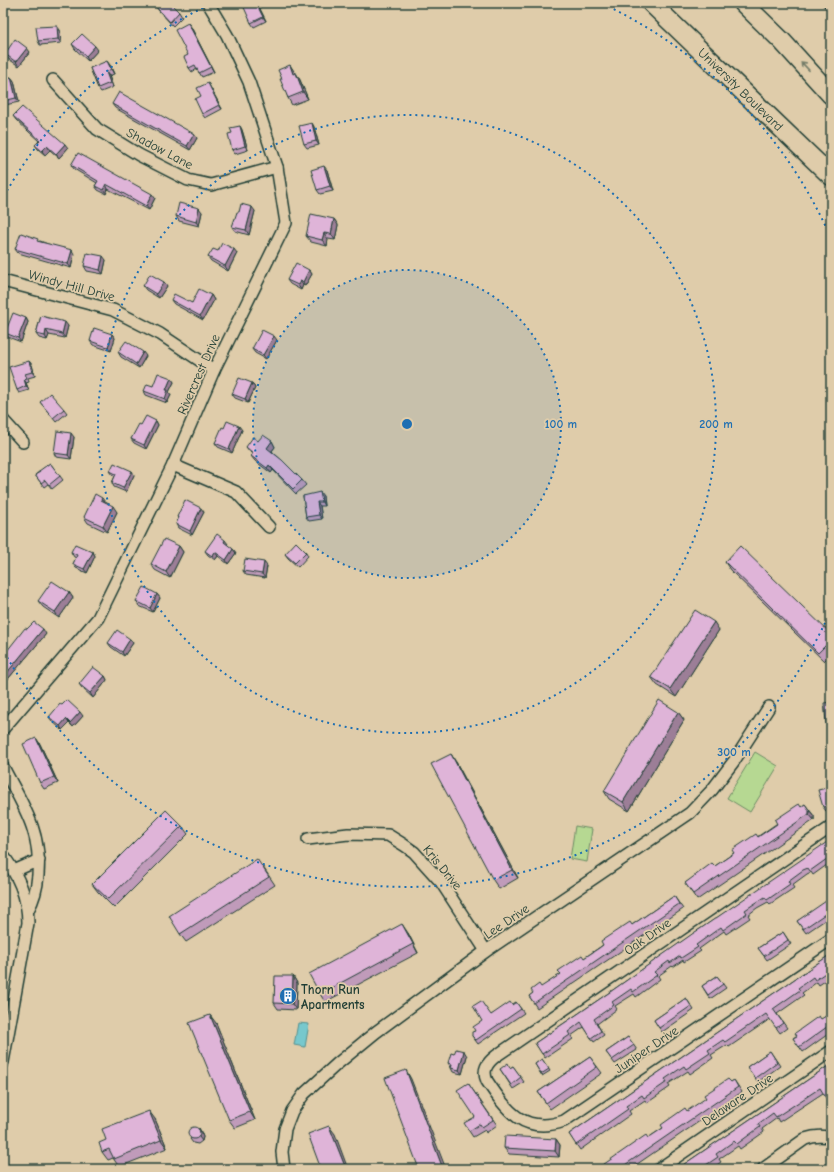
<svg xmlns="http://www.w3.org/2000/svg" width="834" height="1172" viewBox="0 0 834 1172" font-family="'Comic Neue',sans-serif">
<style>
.green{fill:#b6d892;stroke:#6a8a63}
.water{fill:#77c8cd;stroke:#549090}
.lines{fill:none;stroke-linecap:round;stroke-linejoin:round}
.street-casing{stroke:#1f3d34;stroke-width:14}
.primary-casing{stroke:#1f3d34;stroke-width:21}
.street{stroke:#dfccaa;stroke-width:11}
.primary{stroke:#dfccaa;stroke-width:18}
.rail{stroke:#1f3d34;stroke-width:3}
.wall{fill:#c09bba;stroke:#1f3d34}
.shaded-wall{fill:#9c7e97;stroke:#1f3d34}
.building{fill:#dfb4d8;stroke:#1f3d34}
.oneway{stroke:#757d69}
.ring{fill:none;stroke:#1f6fb2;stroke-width:2;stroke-dasharray:2 4}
.labels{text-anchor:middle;stroke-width:3.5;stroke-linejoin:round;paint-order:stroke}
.street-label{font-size:13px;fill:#1f3d34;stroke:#dfccaa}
.poi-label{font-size:13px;font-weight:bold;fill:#1f3d34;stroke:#dfccaa;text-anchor:start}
.centre{fill:#1f6fb2;stroke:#dfccaa;stroke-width:2}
.ring-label{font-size:12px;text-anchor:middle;font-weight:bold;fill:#1f6fb2;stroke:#dfccaa;stroke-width:3.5;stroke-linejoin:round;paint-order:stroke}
</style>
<rect width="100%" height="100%" fill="#dfccaa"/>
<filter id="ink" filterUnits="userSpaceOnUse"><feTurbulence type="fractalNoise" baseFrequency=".025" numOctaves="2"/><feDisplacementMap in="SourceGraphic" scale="8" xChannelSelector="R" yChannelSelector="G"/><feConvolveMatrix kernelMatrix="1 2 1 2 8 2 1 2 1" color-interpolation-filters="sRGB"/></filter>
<g filter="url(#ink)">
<g class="green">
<path d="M 755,752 L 778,766 L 750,812 L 727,798 Z"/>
<path d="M 575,826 L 592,829 L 587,862 L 570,859 Z"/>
</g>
<path class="water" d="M 298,1023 L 309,1024 L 305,1047 L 294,1045 Z"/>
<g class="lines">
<defs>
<g id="street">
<path d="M 53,80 L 97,129 L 139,155 L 188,180 L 211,185 L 277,167"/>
<path d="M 3,281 L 113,310 L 160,334 L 214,370"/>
<path d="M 3,420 L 23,442"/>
<path d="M 173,465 L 236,492 L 269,527"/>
<path d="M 3,729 L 98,618 L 173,465 L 214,370 L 286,223 L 277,167 L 249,82 L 227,35 L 208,3"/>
<path d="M 3,767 C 22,804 42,831 38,875 C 37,888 34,899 28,910"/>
<path d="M 831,827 L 496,1056 C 487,1063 482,1070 487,1081 C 507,1111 524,1135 564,1121 L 831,939"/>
<path d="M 308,839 L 348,834 L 388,835 L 404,845 L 414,852 L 441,882 L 486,951"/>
<path d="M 3,855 C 18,876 28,896 28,923 L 3,1062"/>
<path d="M 14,871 L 39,860"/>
<path d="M 284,1169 L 282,1152 L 285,1129 L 292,1111 L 304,1094 L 337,1064 L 376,1032 L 486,951 L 690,813 L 712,790 L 734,761 L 769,707"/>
<path d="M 659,1169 L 831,1051"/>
<path d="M 763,1169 L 805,1139 C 814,1136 822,1135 831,1138"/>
</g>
<g id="primary">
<path d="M 651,3 L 831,176"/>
<path d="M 743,3 L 781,40 L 831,95"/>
</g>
</defs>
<use href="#street" class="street-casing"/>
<use href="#primary" class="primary-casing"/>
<use href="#street" class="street"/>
<use href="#primary" class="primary"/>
<path class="rail" d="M 822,3 L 831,11"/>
</g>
<g class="wall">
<path d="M 257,3 L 266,21 L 254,27 L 251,23 Z"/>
<path d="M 156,7 L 179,12 L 182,17 L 173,26 L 159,11 Z"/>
<path d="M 188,23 L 191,27 L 214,72 L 202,77 L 197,69 L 192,72 L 189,68 L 188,55 Z"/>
<path d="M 60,30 L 61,43 L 40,45 L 38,41 Z"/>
<path d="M 72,44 L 98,50 L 88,61 L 75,49 Z"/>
<path d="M 30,52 L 19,66 L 7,58 L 5,54 Z"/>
<path d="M 110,65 L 114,74 L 109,76 L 113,87 L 101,92 L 98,88 L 90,68 Z"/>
<path d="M 290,65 L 295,74 L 296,73 L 300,80 L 308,99 L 292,105 L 288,98 L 282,79 Z"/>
<path d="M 11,77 L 14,81 L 19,102 L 5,105 L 3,102 L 3,79 Z"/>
<path d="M 208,83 L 210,87 L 222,109 L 205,118 L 202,114 L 201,96 Z"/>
<path d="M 112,104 L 197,138 L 190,150 L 115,108 Z"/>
<path d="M 13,116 L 68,148 L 59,158 L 50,150 L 45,155 L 38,149 L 35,145 L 39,141 L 16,120 Z"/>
<path d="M 312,123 L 314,127 L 319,145 L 307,148 L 304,144 Z"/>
<path d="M 240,126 L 242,130 L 248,150 L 235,154 L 232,150 L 232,133 Z"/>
<path d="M 71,165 L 155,198 L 149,210 L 108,189 L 106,194 L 98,190 L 95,186 L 97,183 L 74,169 Z"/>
<path d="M 327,170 L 333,191 L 320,194 L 317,190 Z"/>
<path d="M 255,211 L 249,235 L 235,231 L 232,227 L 239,212 Z"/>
<path d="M 202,212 L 199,226 L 179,221 L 176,216 Z"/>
<path d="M 334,219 L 338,225 L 335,240 L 328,239 L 327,246 L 311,242 L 306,236 Z"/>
<path d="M 40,241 L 74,254 L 71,268 L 18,253 L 15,249 Z"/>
<path d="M 218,251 L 237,253 L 228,271 L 211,261 L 208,257 Z"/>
<path d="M 106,260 L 103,274 L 87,271 L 84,266 Z"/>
<path d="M 309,270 L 312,274 L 305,286 L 303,285 L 301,290 L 290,284 L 287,280 Z"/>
<path d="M 164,282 L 167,286 L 159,298 L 146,290 L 143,286 Z"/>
<path d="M 211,295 L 214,300 L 203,320 L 174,304 L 171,300 L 192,303 Z"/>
<path d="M 41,316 L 68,326 L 65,338 L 49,335 L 47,340 L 39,338 L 36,334 Z"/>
<path d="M 26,318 L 28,322 L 21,342 L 8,337 L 5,333 Z"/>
<path d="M 112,334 L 115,338 L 111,351 L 93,345 L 90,341 Z"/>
<path d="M 277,340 L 266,359 L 255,353 L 252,349 Z"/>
<path d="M 118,352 L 146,356 L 139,368 L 121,357 Z"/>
<path d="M 29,361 L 32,365 L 35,376 L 28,378 L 29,382 L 26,383 L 29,390 L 19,393 L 17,390 Z"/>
<path d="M 171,378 L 174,382 L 169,392 L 171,395 L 167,403 L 146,395 L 144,391 L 153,386 Z"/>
<path d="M 252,383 L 255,388 L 248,403 L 235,398 L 232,394 Z"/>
<path d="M 40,402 L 64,409 L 67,413 L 56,422 Z"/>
<path d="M 156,421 L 158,425 L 146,449 L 134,443 L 131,439 L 141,425 Z"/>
<path d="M 224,428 L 242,430 L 232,453 L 218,447 L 215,443 Z"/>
<path d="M 74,437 L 71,459 L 56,457 L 54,453 Z"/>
<path d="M 258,441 L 272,441 L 275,447 L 272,451 L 302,480 L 306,485 L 296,494 L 273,470 L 271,473 L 255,461 L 251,456 L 252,454 L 250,452 L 246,447 Z"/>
<path d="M 50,463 L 63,480 L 52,489 L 48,484 L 44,487 L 35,475 Z"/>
<path d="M 110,471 L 132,471 L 134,475 L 126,492 L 114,487 L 112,483 L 115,476 L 113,475 Z"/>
<path d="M 303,496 L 323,496 L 324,506 L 320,506 L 322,519 L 309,521 L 306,517 Z"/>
<path d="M 102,498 L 105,502 L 117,512 L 107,532 L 88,523 L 84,517 Z"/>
<path d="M 204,512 L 192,535 L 178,528 L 176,524 L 178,518 L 177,517 Z"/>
<path d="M 228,544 L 227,545 L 233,549 L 236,553 L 228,564 L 218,556 L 215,560 L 208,555 L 205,551 Z"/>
<path d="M 179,546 L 183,552 L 170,578 L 155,570 L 151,564 Z"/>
<path d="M 71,552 L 93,552 L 95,556 L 87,573 L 76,568 L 73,564 L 76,558 L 74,557 Z"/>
<path d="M 306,552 L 308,556 L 298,567 L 288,558 L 285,554 Z"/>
<path d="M 725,562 L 831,634 L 831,654 L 824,661 L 730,570 Z"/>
<path d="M 267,566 L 265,578 L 246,575 L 243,571 Z"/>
<path d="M 69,592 L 73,598 L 59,618 L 43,607 L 38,601 Z"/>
<path d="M 157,594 L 160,598 L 153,612 L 139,606 L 136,601 Z"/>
<path d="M 27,629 L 46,634 L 8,679 L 3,674 L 3,656 Z"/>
<path d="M 719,630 L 676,697 L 657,685 L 651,677 Z"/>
<path d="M 130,639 L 133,643 L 124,656 L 111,647 L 108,643 Z"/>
<path d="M 105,676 L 107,680 L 93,698 L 82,688 L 79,684 Z"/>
<path d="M 831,702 L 831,736 L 827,730 Z"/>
<path d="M 62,705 L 83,716 L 73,727 L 69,723 L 62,730 L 52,721 L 49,717 Z"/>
<path d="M 678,712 L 684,720 L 629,811 L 609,799 L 604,791 Z"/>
<path d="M 36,738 L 40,744 L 58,783 L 44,789 L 40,783 Z"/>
<path d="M 456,762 L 518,878 L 499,889 L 493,880 Z"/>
<path d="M 831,787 L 831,810 L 826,811 L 823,807 Z"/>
<path d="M 805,804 L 814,816 L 814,820 L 697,900 L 685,883 L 715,866 Z"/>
<path d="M 182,826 L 188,834 L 114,908 L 98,892 L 92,884 Z"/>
<path d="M 831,842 L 831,862 L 813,875 L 811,872 L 807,874 L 792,885 L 794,888 L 770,904 L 768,902 L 757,908 L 748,915 L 750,918 L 726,934 L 724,931 L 699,949 L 701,951 L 684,962 L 683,960 L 673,967 L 672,966 L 658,976 L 660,979 L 636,997 L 634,994 L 615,1006 L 617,1009 L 597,1024 L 604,1035 L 594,1042 L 584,1027 L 571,1036 L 573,1039 L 545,1058 L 535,1043 L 610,992 L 700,929 Z"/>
<path d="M 263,867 L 275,885 L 186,942 L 180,934 Z"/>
<path d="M 674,896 L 683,909 L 537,1008 L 529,996 Z"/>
<path d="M 831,901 L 831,916 L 806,933 L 797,921 Z"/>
<path d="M 783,932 L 791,944 L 767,960 L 758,948 Z"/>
<path d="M 408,933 L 418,953 L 325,1002 L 320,994 Z"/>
<path d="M 831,954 L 831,977 L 819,985 L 817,982 L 802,993 L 804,995 L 777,1014 L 787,1028 L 780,1033 L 770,1019 L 729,1047 L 727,1045 L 711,1055 L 713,1058 L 690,1074 L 688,1071 L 668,1084 L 670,1087 L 647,1103 L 645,1100 L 629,1111 L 631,1114 L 580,1150 L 569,1134 Z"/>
<path d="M 293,976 L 297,983 L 296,1010 L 278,1009 L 274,1003 Z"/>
<path d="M 717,976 L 726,988 L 710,999 L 702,986 Z"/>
<path d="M 686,998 L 694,1010 L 662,1032 L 654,1020 Z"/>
<path d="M 516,1002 L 524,1013 L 478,1044 L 472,1036 L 475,1031 L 491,1015 L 512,1005 Z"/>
<path d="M 831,1013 L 831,1032 L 803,1052 L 793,1038 Z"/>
<path d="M 216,1023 L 255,1120 L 235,1128 L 229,1120 Z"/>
<path d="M 628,1037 L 637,1050 L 615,1064 L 606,1052 Z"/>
<path d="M 770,1051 L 780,1066 L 758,1082 L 747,1067 Z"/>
<path d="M 467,1056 L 462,1074 L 453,1072 L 451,1068 L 451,1067 L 448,1063 Z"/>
<path d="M 590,1057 L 602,1073 L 550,1109 L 538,1092 Z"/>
<path d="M 542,1059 L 550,1071 L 542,1076 L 535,1064 Z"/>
<path d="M 831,1064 L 831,1106 L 823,1093 L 779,1122 L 777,1118 L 762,1129 L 764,1132 L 740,1149 L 738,1146 L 719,1159 L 721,1162 L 711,1169 L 677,1169 Z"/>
<path d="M 513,1066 L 524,1082 L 513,1089 L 500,1069 L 510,1068 Z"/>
<path d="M 734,1080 L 742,1092 L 630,1169 L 597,1169 L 648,1138 Z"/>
<path d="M 468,1083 L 497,1125 L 486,1133 L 485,1130 L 473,1137 L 469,1131 L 475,1117 Z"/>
<path d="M 155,1119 L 167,1148 L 119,1167 L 113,1158 L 108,1160 L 102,1152 Z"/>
<path d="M 199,1128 L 201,1132 L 203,1137 L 202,1141 L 198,1144 L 193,1143 L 190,1139 Z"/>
<path d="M 556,1139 L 560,1145 L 559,1157 L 509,1154 L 504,1148 Z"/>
</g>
<g class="shaded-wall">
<path d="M 256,3 L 257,3 L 266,21 L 263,17 Z"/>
<path d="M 188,23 L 191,27 L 214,72 L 211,67 Z"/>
<path d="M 57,26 L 60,30 L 61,43 L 58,39 Z"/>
<path d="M 95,46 L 98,50 L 88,61 L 86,56 Z"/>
<path d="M 27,48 L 30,52 L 19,66 L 16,62 Z"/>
<path d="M 107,61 L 110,65 L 114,74 L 111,69 Z"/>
<path d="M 290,65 L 294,71 L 298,80 L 293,74 Z"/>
<path d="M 106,72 L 109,76 L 113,87 L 110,83 Z"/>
<path d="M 296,73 L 300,80 L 308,99 L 303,92 Z"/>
<path d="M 11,77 L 14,81 L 19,102 L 16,98 Z"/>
<path d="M 208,83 L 210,87 L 222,109 L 219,105 Z"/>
<path d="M 312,123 L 314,127 L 319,145 L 316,141 Z"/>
<path d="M 240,126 L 242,130 L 248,150 L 245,146 Z"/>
<path d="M 194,134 L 197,138 L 190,150 L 187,146 Z"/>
<path d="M 65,144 L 68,148 L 59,158 L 56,154 Z"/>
<path d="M 47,146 L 50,150 L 45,155 L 42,151 Z"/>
<path d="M 324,166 L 327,170 L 333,191 L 330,186 Z"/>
<path d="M 106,184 L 108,189 L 106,194 L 103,190 Z"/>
<path d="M 152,194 L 155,198 L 149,210 L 146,206 Z"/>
<path d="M 252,207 L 255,211 L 249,235 L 246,230 Z"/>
<path d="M 199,208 L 202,212 L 199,226 L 196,222 Z"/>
<path d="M 334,219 L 338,225 L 335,240 L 331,234 Z"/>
<path d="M 3,227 L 6,231 L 3,239 Z"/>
<path d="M 324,233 L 328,239 L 327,246 L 322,240 Z"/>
<path d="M 234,249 L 237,253 L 228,271 L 225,266 Z"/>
<path d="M 72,250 L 74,254 L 71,268 L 68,264 Z"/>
<path d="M 103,256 L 106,260 L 103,274 L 100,270 Z"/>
<path d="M 309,270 L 312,274 L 305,286 L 303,282 Z"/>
<path d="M 300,281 L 303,285 L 301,290 L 298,285 Z"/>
<path d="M 164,282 L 167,286 L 159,298 L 156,294 Z"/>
<path d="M 211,295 L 214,300 L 203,320 L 200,316 Z"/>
<path d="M 26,318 L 28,322 L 21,342 L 18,338 Z"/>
<path d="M 65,322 L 68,326 L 65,338 L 62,334 Z"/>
<path d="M 46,330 L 49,335 L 47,340 L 45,336 Z"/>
<path d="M 112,334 L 115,338 L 111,351 L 108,347 Z"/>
<path d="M 274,336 L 277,340 L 266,359 L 263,355 Z"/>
<path d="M 143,352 L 146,356 L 139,368 L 136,364 Z"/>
<path d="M 29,361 L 32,365 L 35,376 L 32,372 Z"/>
<path d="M 171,378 L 174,382 L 169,392 L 171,395 L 167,403 L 165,399 L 166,390 Z"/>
<path d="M 24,379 L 26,383 L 29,390 L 26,386 Z"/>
<path d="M 252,383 L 255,388 L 248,403 L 245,399 Z"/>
<path d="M 156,421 L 158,425 L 146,449 L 144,445 Z"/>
<path d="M 239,426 L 242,430 L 232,453 L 229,449 Z"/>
<path d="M 71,433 L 74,437 L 71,459 L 68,455 Z"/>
<path d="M 272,441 L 275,447 L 270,453 L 267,448 Z"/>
<path d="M 269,465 L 273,470 L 271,473 L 267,468 Z"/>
<path d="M 132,471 L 134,475 L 126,492 L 123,488 Z"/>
<path d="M 320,492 L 323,496 L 324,506 L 322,502 Z"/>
<path d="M 317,502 L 320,506 L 322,519 L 319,515 Z"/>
<path d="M 113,506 L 117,512 L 107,532 L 103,526 Z"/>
<path d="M 201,508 L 204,512 L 192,535 L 190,531 Z"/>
<path d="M 225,540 L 228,544 L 226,546 L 224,542 Z"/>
<path d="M 179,546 L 183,552 L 170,578 L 166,572 Z"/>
<path d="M 233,549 L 236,553 L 228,564 L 226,560 Z"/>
<path d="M 93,552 L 95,556 L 87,573 L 84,569 Z"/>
<path d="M 215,552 L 218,556 L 215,560 L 212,556 Z"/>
<path d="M 264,562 L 267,566 L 265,578 L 262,574 Z"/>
<path d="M 69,592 L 73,598 L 59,618 L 55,612 Z"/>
<path d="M 157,594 L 160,598 L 153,612 L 150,608 Z"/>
<path d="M 714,622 L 719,630 L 676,697 L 670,689 Z"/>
<path d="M 43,629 L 46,634 L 8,679 L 5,675 Z"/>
<path d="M 130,639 L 133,643 L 124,656 L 122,652 Z"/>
<path d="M 105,676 L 107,680 L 93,698 L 90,693 Z"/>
<path d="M 80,712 L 83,716 L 73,727 L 70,723 Z"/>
<path d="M 678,712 L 684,720 L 629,811 L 623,802 Z"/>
<path d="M 66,719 L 69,723 L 62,730 L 60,726 Z"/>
<path d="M 36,738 L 40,744 L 58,783 L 54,777 Z"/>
<path d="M 451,754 L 456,762 L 518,878 L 512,870 Z"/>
<path d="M 809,810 L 814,816 L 814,820 L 809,814 Z"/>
<path d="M 402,924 L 408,933 L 418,953 L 413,944 Z"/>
<path d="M 293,976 L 297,983 L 296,1010 L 292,1004 Z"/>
<path d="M 210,1015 L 216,1023 L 255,1120 L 250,1112 Z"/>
<path d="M 464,1051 L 467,1056 L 462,1074 L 459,1070 Z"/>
<path d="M 406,1070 L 411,1079 L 446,1169 L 443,1169 Z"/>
<path d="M 149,1111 L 155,1119 L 167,1148 L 161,1140 Z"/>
<path d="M 329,1126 L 335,1134 L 348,1169 L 346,1169 Z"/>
<path d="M 199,1128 L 201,1132 L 203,1137 L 202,1141 L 199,1137 Z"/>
<path d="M 556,1139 L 560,1145 L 559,1157 L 555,1151 Z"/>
</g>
<g class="building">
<path d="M 160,3 L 170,3 L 179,12 L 170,22 L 156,7 Z"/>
<path d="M 242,3 L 256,3 L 263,17 L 251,23 Z"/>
<path d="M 188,23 L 211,67 L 199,73 L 195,65 L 189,68 L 184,57 L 188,55 L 175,30 Z"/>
<path d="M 57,26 L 58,39 L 38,41 L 36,27 Z"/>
<path d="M 82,34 L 95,46 L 86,56 L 72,44 Z"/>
<path d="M 15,39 L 27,48 L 16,62 L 5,54 Z"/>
<path d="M 107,61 L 111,69 L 106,72 L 110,83 L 98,88 L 90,68 Z"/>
<path d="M 290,65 L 293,74 L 296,73 L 303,92 L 288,98 L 280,79 L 282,79 L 278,70 Z"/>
<path d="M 11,77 L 16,98 L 3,101 L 3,79 Z"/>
<path d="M 208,83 L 219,105 L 202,114 L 195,99 L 201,96 L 197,88 Z"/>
<path d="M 119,92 L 194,134 L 187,146 L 112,104 Z"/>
<path d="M 22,107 L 65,144 L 56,154 L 47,146 L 42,151 L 35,145 L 40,140 L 13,116 Z"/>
<path d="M 312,123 L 316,141 L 304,144 L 299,126 Z"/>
<path d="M 240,126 L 245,146 L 232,150 L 228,134 L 232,133 L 230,128 Z"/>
<path d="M 78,153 L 152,194 L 146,206 L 106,184 L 103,190 L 95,186 L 98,181 L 71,165 Z"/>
<path d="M 324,166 L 330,186 L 317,190 L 311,170 Z"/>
<path d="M 179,203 L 199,208 L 196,222 L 176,216 Z"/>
<path d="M 241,204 L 252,207 L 246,230 L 232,227 L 237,212 L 239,212 Z"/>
<path d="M 311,214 L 334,219 L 331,234 L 324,233 L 322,240 L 306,236 Z"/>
<path d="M 21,233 L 38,239 L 37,241 L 72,250 L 68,264 L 15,249 Z"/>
<path d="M 222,243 L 234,249 L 225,266 L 208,257 L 213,249 L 218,251 Z"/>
<path d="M 87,253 L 103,256 L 100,270 L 84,266 Z"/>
<path d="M 296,263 L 309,270 L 303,282 L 300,281 L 298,285 L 287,280 Z"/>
<path d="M 150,274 L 164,282 L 156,294 L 143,286 Z"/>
<path d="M 199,289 L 211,295 L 200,316 L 171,300 L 174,294 L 192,303 Z"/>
<path d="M 13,313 L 26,318 L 18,338 L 5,333 Z"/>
<path d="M 41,316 L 65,322 L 62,334 L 46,330 L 45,336 L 36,334 Z"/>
<path d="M 94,328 L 112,334 L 108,347 L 90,341 Z"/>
<path d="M 262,330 L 274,336 L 263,355 L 252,349 Z"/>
<path d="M 126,341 L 143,352 L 136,364 L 118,352 Z"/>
<path d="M 29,361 L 32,372 L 25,374 L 27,378 L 24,379 L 26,386 L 17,390 L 9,367 Z"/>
<path d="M 158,373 L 171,378 L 166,390 L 168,390 L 165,399 L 144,391 L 147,384 L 153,386 Z"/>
<path d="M 239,378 L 252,383 L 245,399 L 232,394 Z"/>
<path d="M 50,393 L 64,409 L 53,418 L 40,402 Z"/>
<path d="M 146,416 L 156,421 L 144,445 L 131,439 L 139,424 L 141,425 Z"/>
<path d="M 227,421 L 239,426 L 229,449 L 215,443 L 222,427 L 224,428 Z"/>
<path d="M 57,431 L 71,433 L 68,455 L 54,453 Z"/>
<path d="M 263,435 L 272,441 L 267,448 L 282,460 L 302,480 L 293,489 L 269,465 L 267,468 L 251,456 L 253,453 L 246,447 L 253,437 L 258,441 Z"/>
<path d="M 50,463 L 60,476 L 49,485 L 45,480 L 41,483 L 35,475 L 40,472 L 39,471 Z"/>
<path d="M 114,463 L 132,471 L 123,488 L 112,483 L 116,474 L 110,471 Z"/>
<path d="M 320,492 L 322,502 L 317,502 L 319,515 L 306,517 L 303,496 Z"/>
<path d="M 95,494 L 102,498 L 101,500 L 113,506 L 103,526 L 84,517 Z"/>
<path d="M 185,500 L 201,508 L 190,531 L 176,524 L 179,517 L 177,517 Z"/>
<path d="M 217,534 L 225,540 L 224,542 L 233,549 L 226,560 L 215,552 L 212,556 L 205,551 Z"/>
<path d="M 164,539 L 179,546 L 166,572 L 151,564 Z"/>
<path d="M 296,542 L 306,552 L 295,563 L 285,554 Z"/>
<path d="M 75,544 L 93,552 L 84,569 L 73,564 L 77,555 L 71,552 Z"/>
<path d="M 740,546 L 831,634 L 831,640 L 818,653 L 725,562 Z"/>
<path d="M 245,559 L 264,562 L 262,574 L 243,571 Z"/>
<path d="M 52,581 L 69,592 L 55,612 L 38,601 Z"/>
<path d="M 144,587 L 157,594 L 150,608 L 136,601 Z"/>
<path d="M 695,610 L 714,622 L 670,689 L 651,677 Z"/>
<path d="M 34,622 L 43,629 L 5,675 L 3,673 L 3,656 L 25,628 L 27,629 Z"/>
<path d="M 117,630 L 130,639 L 122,652 L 108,643 Z"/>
<path d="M 93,667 L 105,676 L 90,693 L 79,684 Z"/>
<path d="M 67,700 L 80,712 L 70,723 L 66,719 L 60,726 L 49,717 L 60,704 L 62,705 Z"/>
<path d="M 659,700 L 678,712 L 623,802 L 604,791 Z"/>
<path d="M 831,702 L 831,730 L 827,730 L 824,703 Z"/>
<path d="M 36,738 L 54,777 L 40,783 L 23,744 Z"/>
<path d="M 451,754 L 512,870 L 493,880 L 431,764 Z"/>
<path d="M 831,787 L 831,805 L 823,807 L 818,790 Z"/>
<path d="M 799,804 L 801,807 L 805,804 L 809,810 L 809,814 L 693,894 L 685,883 L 712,863 L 715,866 L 734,853 L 732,850 L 756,834 L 758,837 L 777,824 L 775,820 Z"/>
<path d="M 166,810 L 182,826 L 108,899 L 92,884 Z"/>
<path d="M 830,840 L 831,842 L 831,856 L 810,871 L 808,868 L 803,870 L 788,881 L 790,884 L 767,900 L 765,897 L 754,904 L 745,910 L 747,913 L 723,930 L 721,927 L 696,945 L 698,947 L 681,958 L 680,956 L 670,963 L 669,961 L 654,972 L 657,975 L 633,992 L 631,989 L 612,1002 L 614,1005 L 594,1019 L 601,1031 L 591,1038 L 581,1022 L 568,1032 L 570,1035 L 542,1054 L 535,1043 L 610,992 L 695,932 L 700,929 Z"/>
<path d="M 257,859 L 269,877 L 180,934 L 169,916 Z"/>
<path d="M 674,896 L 679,904 L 534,1003 L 529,996 L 533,993 L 531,990 L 539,984 L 541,987 L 561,974 L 558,971 L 582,955 L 584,958 L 599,948 L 603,945 L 601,941 L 630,922 L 632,925 Z"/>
<path d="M 829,899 L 831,901 L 831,910 L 803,929 L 797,921 Z"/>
<path d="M 402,924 L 413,944 L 320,994 L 309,974 Z"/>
<path d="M 783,932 L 788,940 L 764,956 L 758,948 Z"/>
<path d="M 831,954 L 831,969 L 815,980 L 813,977 L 798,988 L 800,990 L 773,1009 L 783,1023 L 776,1028 L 766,1014 L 725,1042 L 723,1040 L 708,1050 L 710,1053 L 686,1069 L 684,1066 L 665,1079 L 667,1082 L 644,1098 L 642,1095 L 626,1106 L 628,1109 L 576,1145 L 569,1134 Z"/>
<path d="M 275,976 L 293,976 L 292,1004 L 274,1003 Z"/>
<path d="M 717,976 L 723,984 L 708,995 L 702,986 Z"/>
<path d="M 686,998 L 691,1006 L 659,1028 L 654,1020 Z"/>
<path d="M 481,1001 L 491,1015 L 510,1002 L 512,1005 L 516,1002 L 521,1009 L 476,1040 L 472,1036 L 472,1032 L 475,1031 L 473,1027 L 482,1021 L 473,1006 Z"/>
<path d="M 831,1013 L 831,1024 L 799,1047 L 793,1038 L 797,1036 L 795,1033 L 819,1016 L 821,1019 Z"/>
<path d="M 210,1015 L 250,1112 L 229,1120 L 189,1023 Z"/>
<path d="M 628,1037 L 634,1045 L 612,1060 L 606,1052 Z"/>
<path d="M 456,1049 L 464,1051 L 459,1070 L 451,1068 L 452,1064 L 448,1063 L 451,1053 L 454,1054 Z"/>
<path d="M 770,1051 L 777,1062 L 755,1078 L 747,1067 Z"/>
<path d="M 590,1057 L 597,1067 L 546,1103 L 538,1092 Z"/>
<path d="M 542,1059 L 549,1069 L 541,1074 L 535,1064 Z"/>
<path d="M 508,1063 L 510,1068 L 513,1066 L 521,1077 L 511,1085 L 500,1069 Z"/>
<path d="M 831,1064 L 831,1079 L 828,1081 L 831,1086 L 831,1099 L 828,1101 L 820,1088 L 776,1117 L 773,1113 L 758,1124 L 760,1127 L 737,1144 L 734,1141 L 716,1154 L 718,1157 L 700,1169 L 677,1169 Z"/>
<path d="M 406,1070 L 443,1169 L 419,1169 L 385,1078 Z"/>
<path d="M 728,1079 L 731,1082 L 734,1080 L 738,1087 L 619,1169 L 597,1169 L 646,1135 L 648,1138 L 663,1128 L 661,1125 L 685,1108 L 687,1111 L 706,1098 L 704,1095 Z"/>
<path d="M 468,1083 L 493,1120 L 482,1127 L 480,1124 L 469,1131 L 464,1123 L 475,1117 L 457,1090 Z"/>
<path d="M 149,1111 L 161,1140 L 114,1159 L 109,1149 L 102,1152 L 99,1143 L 106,1140 L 102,1129 Z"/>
<path d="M 329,1126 L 346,1169 L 321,1169 L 308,1134 Z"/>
<circle cx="194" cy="1133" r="6"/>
<path d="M 505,1136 L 556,1139 L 555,1151 L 504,1148 Z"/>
</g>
<defs><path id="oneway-shaft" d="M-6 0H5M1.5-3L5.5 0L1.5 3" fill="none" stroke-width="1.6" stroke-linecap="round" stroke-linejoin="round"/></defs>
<use class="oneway" href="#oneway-shaft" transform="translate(805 66) rotate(-133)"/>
</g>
<circle cx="407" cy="424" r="154" fill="#1f6fb2" fill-opacity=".12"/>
<g class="ring">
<circle cx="407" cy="424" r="154"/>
<circle cx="407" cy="424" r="309"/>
<path d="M830 612A463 463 0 0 1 4 652M4 196A463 463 0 0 1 211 4M603 4A463 463 0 0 1 830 236"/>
</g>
<defs>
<symbol id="building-disc" viewBox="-11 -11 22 22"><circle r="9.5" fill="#1f6fb2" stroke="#dfccaa"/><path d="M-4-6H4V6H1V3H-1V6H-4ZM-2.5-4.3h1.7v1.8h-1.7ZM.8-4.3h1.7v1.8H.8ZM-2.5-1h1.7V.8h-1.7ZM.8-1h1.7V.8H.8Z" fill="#fff"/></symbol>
</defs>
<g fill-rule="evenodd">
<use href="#building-disc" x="278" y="986" width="20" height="20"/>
</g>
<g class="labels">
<g class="street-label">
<text transform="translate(741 89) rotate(44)" y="5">University Boulevard</text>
<text transform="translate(160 148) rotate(28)" y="5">Shadow Lane</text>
<text transform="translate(72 285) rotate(15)" y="5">Windy Hill Drive</text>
<text transform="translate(198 374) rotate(-66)" y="5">Rivercrest Drive</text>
<text transform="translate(443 867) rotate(51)" y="5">Kris Drive</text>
<text transform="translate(506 921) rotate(-34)" y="5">Lee Drive</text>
<text transform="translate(647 936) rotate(-35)" y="5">Oak Drive</text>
<text transform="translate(646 1049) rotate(-34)" y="5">Juniper Drive</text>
<text transform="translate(737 1099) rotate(-34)" y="5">Delaware Drive</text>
</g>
<g class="poi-label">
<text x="301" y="994">Thorn Run<tspan x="301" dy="15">Apartments</tspan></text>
</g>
</g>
<circle cx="407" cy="424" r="6" class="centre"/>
<g class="ring-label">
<text x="561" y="428">100 m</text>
<text x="716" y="428">200 m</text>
<text x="734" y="756">300 m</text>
</g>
<rect width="834" height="1172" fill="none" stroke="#dfccaa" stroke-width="16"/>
<rect x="8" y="8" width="818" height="1156" fill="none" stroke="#1f3d34" stroke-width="1.5" filter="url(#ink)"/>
</svg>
